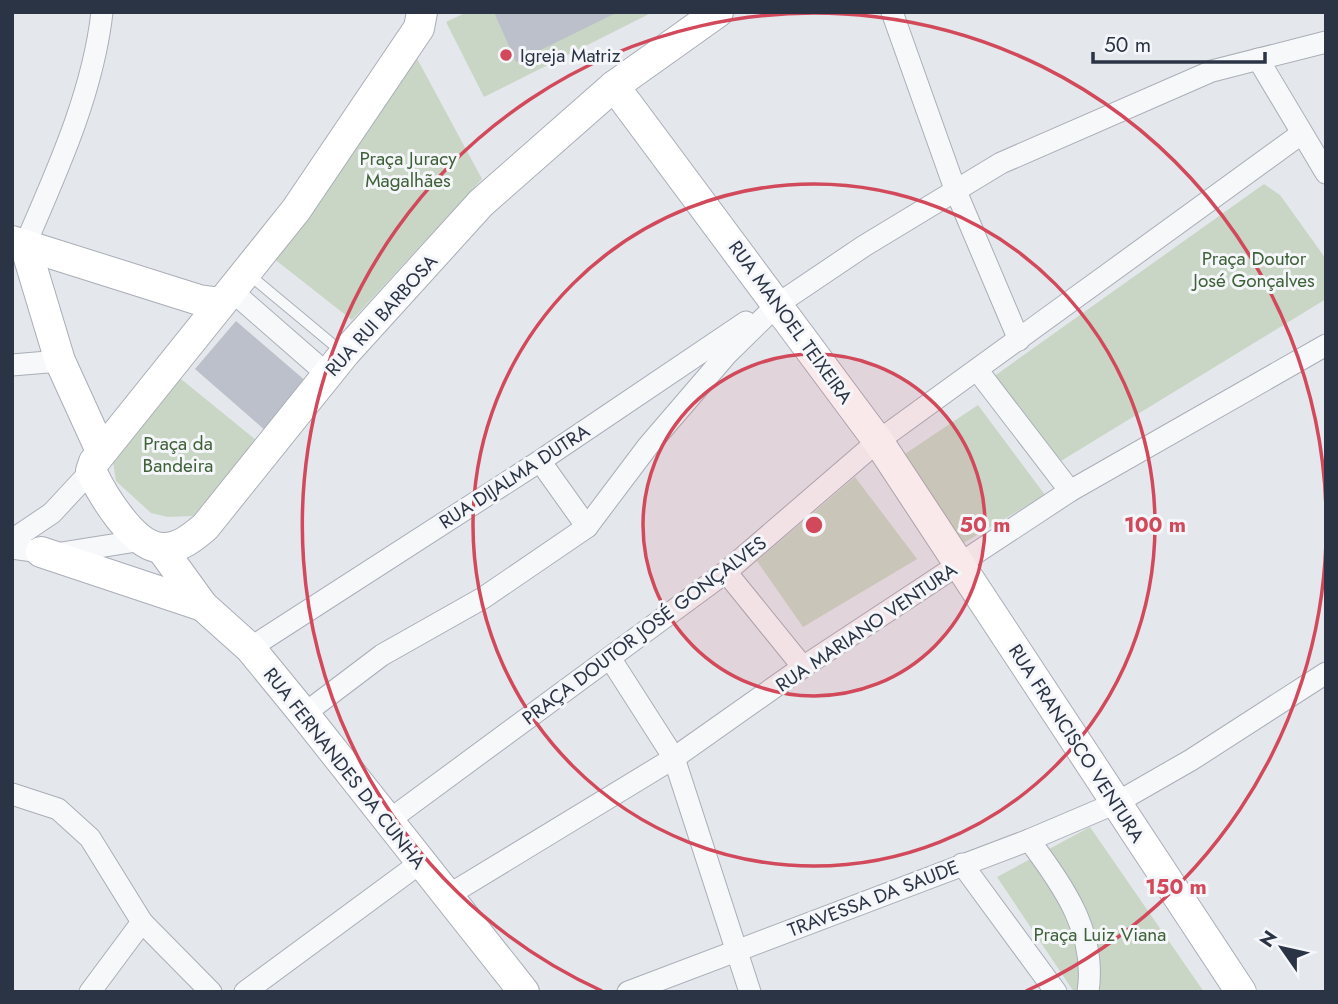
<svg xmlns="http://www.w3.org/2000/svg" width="1338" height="1004" viewBox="0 0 1338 1004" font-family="Jost,sans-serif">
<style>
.green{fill:#c9d6c5}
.building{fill:#bbc0ca}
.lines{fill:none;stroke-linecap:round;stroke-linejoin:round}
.lane-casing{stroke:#a9aeb7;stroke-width:12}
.street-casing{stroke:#a9aeb7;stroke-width:23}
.secondary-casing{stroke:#a9aeb7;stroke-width:32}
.lane{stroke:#f7f8fa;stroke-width:10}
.street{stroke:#f7f8fa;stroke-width:21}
.secondary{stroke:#fff;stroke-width:30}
.ring{fill:none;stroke:#d1495b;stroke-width:3.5}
.poi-dot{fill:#d1495b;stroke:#f4f6f9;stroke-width:2.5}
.labels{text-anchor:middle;stroke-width:6;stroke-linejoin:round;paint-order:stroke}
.poi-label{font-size:19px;fill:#2b3445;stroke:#f4f6f9;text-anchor:start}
.park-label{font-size:19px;fill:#3f6138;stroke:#f4f6f9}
.street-label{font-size:19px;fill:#2b3445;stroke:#f4f6f9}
.centre{fill:#d1495b;stroke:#f4f6f9;stroke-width:3.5}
.ring-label{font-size:21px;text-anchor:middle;font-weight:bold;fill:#d1495b;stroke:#f4f6f9;stroke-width:6;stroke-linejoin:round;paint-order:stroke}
</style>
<rect width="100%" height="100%" fill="#e4e7ec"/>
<g class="green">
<path d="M 467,12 L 653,12 L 484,97 L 446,22 Z"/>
<path d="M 414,53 L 482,179 L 352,320 L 273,258 Z"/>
<path d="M 1264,184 L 1280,195 L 1326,259 L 1326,299 L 1056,464 L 993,377 Z"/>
<path d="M 176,375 L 256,440 L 193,516 L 168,517 L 151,513 L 116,481 L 112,456 Z"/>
<path d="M 978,405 L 1045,495 L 960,545 L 893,462 Z"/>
<path d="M 855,477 L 917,559 L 803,627 L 757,561 Z"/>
<path d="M 1090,827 L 1204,992 L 1074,992 L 997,877 Z"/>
</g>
<g class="building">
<path d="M 494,12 L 618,12 L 516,62 Z"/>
<path d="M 236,321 L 308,383 L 266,431 L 195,369 Z"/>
</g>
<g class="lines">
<defs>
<path id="lane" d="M 247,273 L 342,352"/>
<g id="street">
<path d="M 892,12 L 955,189 L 1019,340"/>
<path d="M 1258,59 L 1326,173"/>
<path d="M 25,245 C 57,171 93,93 102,12"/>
<path d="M 232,291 L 327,374"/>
<path d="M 12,365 L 60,361"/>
<path d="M 978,371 L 1070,491"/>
<path d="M 540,461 L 587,527"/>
<path d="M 12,540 L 52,513 L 91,471"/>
<path d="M 12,548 L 55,554 L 143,540"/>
<path d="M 726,572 L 803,667"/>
<path d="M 250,648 L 540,461 L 746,322"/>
<path d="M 610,658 L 674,758 L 750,992"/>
<path d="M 304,714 L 382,655 L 483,598 L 587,527 L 648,446 L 727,354 L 778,304 L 864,246 L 1001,163 L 1212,71 L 1326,42"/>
<path d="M 12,794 L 58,809 L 90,838 L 142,922 L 211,992"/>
<path d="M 388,821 L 726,572 L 878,441 L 1301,134"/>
<path d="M 1029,840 C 1063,885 1097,933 1088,992"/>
<path d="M 962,864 L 1056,992"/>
<path d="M 447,896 L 674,758 L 803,667 L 1070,491 L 1326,345"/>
<path d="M 90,992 L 142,922"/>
<path d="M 245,992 L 420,863"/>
<path d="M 628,992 L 1029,840 L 1116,803 L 1191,760 L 1326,673"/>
</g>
<g id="secondary">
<path d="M 422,12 L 419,28 L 296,210 L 94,462 L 91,471 C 102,494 133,547 162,548 C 179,549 193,537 205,527 L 344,354 L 481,203 L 614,86 L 718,12"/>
<path d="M 614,86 L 878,441 L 1241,992"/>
<path d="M 12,241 L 199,300 L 221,303"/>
<path d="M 25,245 L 60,361 L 101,451"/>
<path d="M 161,548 L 203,606 L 250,648 L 304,714 L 524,992"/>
<path d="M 41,552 L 203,606"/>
</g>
</defs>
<use href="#lane" class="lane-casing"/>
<use href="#street" class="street-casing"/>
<use href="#secondary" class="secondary-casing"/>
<use href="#lane" class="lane"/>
<use href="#street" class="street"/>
<use href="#secondary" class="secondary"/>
</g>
<circle cx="814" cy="525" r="171" fill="#d1495b" fill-opacity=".12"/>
<g class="ring">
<circle cx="814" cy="525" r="171"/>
<circle cx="814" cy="525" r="341"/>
<path d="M1326 543A512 512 0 0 1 1026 991M602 991A512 512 0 1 1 1326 507"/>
</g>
<circle class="poi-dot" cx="506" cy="55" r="7"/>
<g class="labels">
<g class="poi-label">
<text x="520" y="62">Igreja Matriz</text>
</g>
<g class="park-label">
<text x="408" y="165">Praça Juracy<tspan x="408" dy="22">Magalhães</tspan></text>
<text x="1254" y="265">Praça Doutor<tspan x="1254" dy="22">José Gonçalves</tspan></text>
<text x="178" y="450">Praça da<tspan x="178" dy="22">Bandeira</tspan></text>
<text x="1100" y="941">Praça Luiz Viana</text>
</g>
<g class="street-label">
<text transform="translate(381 315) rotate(-48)" y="7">RUA RUI BARBOSA</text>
<text transform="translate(791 322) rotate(54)" y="7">RUA MANOEL TEIXEIRA</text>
<text transform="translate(514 476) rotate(-33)" y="7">RUA DIJALMA DUTRA</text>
<text transform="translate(866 627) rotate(-34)" y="7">RUA MARIANO VENTURA</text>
<text transform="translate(644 630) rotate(-37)" y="7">PRAÇA DOUTOR JOSÉ GONÇALVES</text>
<text transform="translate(1077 743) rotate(57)" y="7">RUA FRANCISCO VENTURA</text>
<text transform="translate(345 768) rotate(52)" y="7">RUA FERNANDES DA CUNHA</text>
<text transform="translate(873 898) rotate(-21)" y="7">TRAVESSA DA SAUDE</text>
</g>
</g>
<circle cx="814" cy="525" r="10" class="centre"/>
<g class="ring-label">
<text x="985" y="532">50 m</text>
<text x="1155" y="532">100 m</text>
<text x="1176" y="894">150 m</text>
</g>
<rect width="1338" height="1004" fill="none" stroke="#2b3445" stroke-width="28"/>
<g transform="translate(1282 948) rotate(304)" stroke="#f4f6f9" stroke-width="5" paint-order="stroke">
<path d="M0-5L12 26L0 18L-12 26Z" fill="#2b3445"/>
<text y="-10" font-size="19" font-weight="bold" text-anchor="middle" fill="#2b3445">N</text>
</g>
<path d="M1093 52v10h172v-10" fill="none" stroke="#2b3445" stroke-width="3.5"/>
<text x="1104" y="52" font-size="21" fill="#2b3445" stroke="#f4f6f9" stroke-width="5" paint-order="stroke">50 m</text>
</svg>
